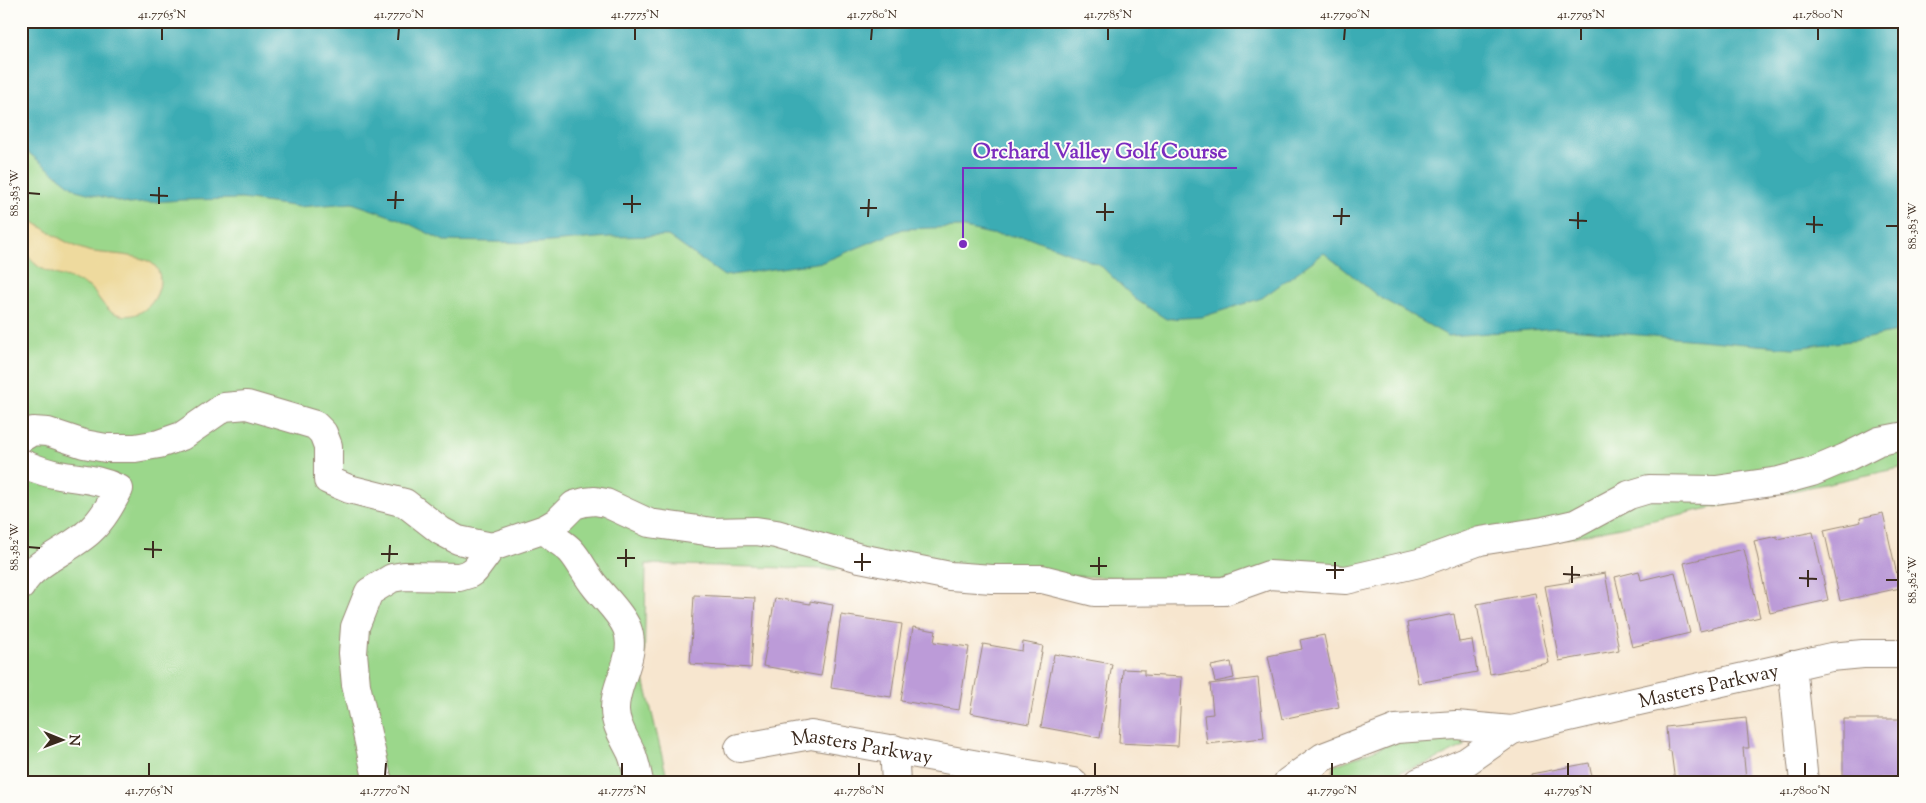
<svg xmlns="http://www.w3.org/2000/svg" width="1926" height="803" viewBox="0 0 1926 803" font-family="'Sorts Mill Goudy',serif">
<style>
.green{fill:#9bd78b;stroke:#6b8054}
.sand{fill:#eeda9e;stroke:#94825e}
.water{fill:#3aacb4;stroke:#3a6b69}
.building{fill:#bc9bd8}
.lines{fill:none;stroke-linecap:round;stroke-linejoin:round}
.minor-casing{stroke:#998876;stroke-width:30}
.minor{stroke:#fff;stroke-width:28}
.ticks{fill:none;stroke:#3b2a1e;stroke-width:2}
.labels{text-anchor:middle;stroke-width:4;stroke-linejoin:round;paint-order:stroke}
.street-label{font-size:20px;fill:#3b2a1e;stroke:#fdfcf7}
.leader{fill:none;stroke:#7b2cbf;stroke-width:2}
.callout-dot{fill:#7b2cbf;stroke:#fdfcf7;stroke-width:2}
.callout-label{font-size:21px;text-anchor:middle;font-weight:bold;fill:#7b2cbf;stroke:#fdfcf7;stroke-width:4;stroke-linejoin:round;paint-order:stroke}
.neatline{fill:none;stroke:#3b2a1e;stroke-width:2}
.ticks-label{font-size:12px;text-anchor:middle;fill:#3b2a1e}
</style>
<rect width="100%" height="100%" fill="#fdfcf7"/>
<filter id="ink" filterUnits="userSpaceOnUse"><feTurbulence type="fractalNoise" baseFrequency=".02" numOctaves="2"/><feDisplacementMap in="SourceGraphic" scale="10" xChannelSelector="R" yChannelSelector="G"/><feConvolveMatrix kernelMatrix="1 2 1 2 8 2 1 2 1" color-interpolation-filters="sRGB"/></filter>
<filter id="wash" filterUnits="userSpaceOnUse"><feTurbulence type="fractalNoise" baseFrequency=".0096" numOctaves="4" result="noise"/><feDisplacementMap in="SourceGraphic" scale="20" xChannelSelector="R" yChannelSelector="G"/><feGaussianBlur stdDeviation="1.12" result="paint"/><feColorMatrix in="noise" values="0 0 0 0 0 0 0 0 0 0 0 0 0 0 0 0 0 1.4 0 .05"/><feComposite in="paint" operator="in"/></filter>
<g filter="url(#wash)">
<rect width="100%" height="100%" fill="#f7e6cf"/>
<g class="green">
<path d="M 21,21 L 1905,21 L 1905,467 L 1350,584 L 646,564 L 644,679 L 668,782 L 21,782 Z"/>
<path d="M 1456,736 L 1464,739 L 1464,746 L 1426,764 L 1398,772 L 1349,776 L 1336,775 L 1333,772 L 1333,766 L 1408,737 Z"/>
</g>
<path class="sand" d="M 21,214 C 43,227 64,244 88,251 C 106,255 143,253 155,266 C 161,273 161,283 158,291 C 151,312 128,323 109,310 C 101,304 97,293 89,287 C 74,277 54,276 39,267 C 32,262 27,254 21,248 Z"/>
<path class="water" d="M 21,21 L 1905,21 L 1905,330 L 1859,340 L 1793,348 L 1557,328 L 1448,336 L 1379,297 L 1324,253 L 1262,298 L 1202,317 L 1166,319 L 1135,299 L 1100,265 L 1031,238 L 991,234 L 960,227 L 903,229 L 823,262 L 724,276 L 668,236 L 609,237 L 538,243 L 444,241 L 399,219 L 352,203 L 299,207 L 242,199 L 181,200 L 129,204 L 76,190 L 21,147 Z"/>
<g id="blocks">
<g class="building">
<path d="M 1883,513 L 1900,588 L 1840,601 L 1824,530 L 1861,522 L 1860,518 Z"/>
<path d="M 1813,532 L 1828,600 L 1770,613 L 1754,541 L 1777,536 L 1777,539 Z"/>
<path d="M 1744,549 L 1760,617 L 1700,631 L 1684,563 Z"/>
<path d="M 1639,571 L 1641,580 L 1675,572 L 1690,633 L 1632,647 L 1615,577 Z"/>
<path d="M 1605,573 L 1619,650 L 1559,661 L 1545,586 L 1570,582 L 1569,579 Z"/>
<path d="M 1535,593 L 1549,663 L 1490,674 L 1477,604 Z"/>
<path d="M 694,595 L 755,598 L 751,668 L 690,664 Z"/>
<path d="M 775,598 L 810,604 L 810,601 L 833,605 L 821,676 L 763,666 Z"/>
<path d="M 1454,614 L 1459,642 L 1472,640 L 1477,672 L 1418,683 L 1407,623 Z"/>
<path d="M 841,615 L 902,624 L 891,697 L 831,688 Z"/>
<path d="M 913,627 L 936,631 L 934,642 L 969,647 L 959,710 L 901,701 Z"/>
<path d="M 1324,635 L 1339,707 L 1282,719 L 1268,656 L 1302,649 L 1300,640 Z"/>
<path d="M 1023,642 L 1043,646 L 1029,724 L 970,713 L 983,644 L 1022,651 Z"/>
<path d="M 1054,654 L 1112,664 L 1100,738 L 1041,727 Z"/>
<path d="M 1231,662 L 1234,678 L 1215,682 L 1211,666 Z"/>
<path d="M 1123,669 L 1144,670 L 1144,675 L 1182,677 L 1178,746 L 1119,743 Z"/>
<path d="M 1258,678 L 1264,738 L 1207,744 L 1204,715 L 1213,714 L 1210,684 Z"/>
<path d="M 1746,718 L 1749,748 L 1743,748 L 1746,780 L 1730,782 L 1675,782 L 1671,751 L 1668,751 L 1666,727 Z"/>
<path d="M 1843,719 L 1900,719 L 1901,782 L 1843,782 Z"/>
<path d="M 1589,763 L 1593,782 L 1533,782 L 1531,774 Z"/>
</g>
</g>
</g>
<g filter="url(#ink)">
<use href="#blocks" fill-opacity="0" stroke="#998876" stroke-width="1"/>
<g class="lines">
<defs>
<g id="minor">
<path d="M 21,438 L 33,431 L 48,432 L 84,444 L 106,448 L 135,448 L 159,444 L 182,436 L 224,407 L 247,405 L 315,425 L 323,433 L 328,446 L 328,480 L 349,489 L 405,503 L 441,531 L 458,540 L 492,547"/>
<path d="M 21,463 C 33,468 45,473 59,475 C 80,479 99,479 119,489 C 111,504 103,519 90,531 C 71,549 32,563 21,586"/>
<path d="M 545,529 C 552,539 563,542 571,551 C 580,561 586,575 595,586 C 605,599 620,612 627,628 C 638,657 614,682 615,710 C 615,725 625,739 631,752 C 635,761 637,772 639,782"/>
<path d="M 1792,665 L 1804,782"/>
<path id="s1" d="M 739,748 L 811,735 L 1073,782"/>
<path d="M 894,749 L 896,782"/>
<path d="M 378,782 L 356,685 L 353,653 L 355,627 L 369,592 L 392,578 L 404,576 L 459,577 L 469,574 L 475,570 L 492,547 L 545,529 L 557,522 L 574,505 L 585,502 L 595,501 L 606,503 L 649,523 L 713,532 L 756,531 L 776,534 L 860,558 L 950,576 L 992,579 L 1042,579 L 1094,592 L 1224,591 L 1269,575 L 1346,580 L 1419,563 L 1480,541 L 1544,531 L 1575,524 L 1629,495 L 1649,489 L 1716,490 L 1779,481 L 1812,472 L 1845,458 L 1879,441 L 1905,436"/>
<path id="s2" d="M 1288,782 L 1323,757 L 1396,729 L 1456,725 L 1512,730 L 1831,657 L 1863,654 L 1905,654"/>
<path d="M 1419,782 L 1466,762 L 1512,730"/>
</g>
</defs>
<use href="#minor" class="minor-casing"/>
<use href="#minor" class="minor"/>
</g>
</g>
<path class="ticks" d="M 162,40 L 162,28M 398,40 L 399,28M 635,40 L 635,28M 871,40 L 872,28M 1108,40 L 1108,28M 1344,40 L 1345,28M 1581,40 L 1581,28M 1818,40 L 1818,28M 28,193 L 40,194M 150,195 L 168,196M 387,200 L 404,200M 159,204 L 159,187M 623,204 L 641,204M 860,208 L 877,208M 395,209 L 396,191M 1096,212 L 1114,212M 632,213 L 632,195M 1333,216 L 1350,216M 868,217 L 869,199M 1569,220 L 1587,221M 1105,221 L 1105,203M 1806,224 L 1823,225M 1341,225 L 1342,208M 1886,226 L 1898,226M 1578,229 L 1578,212M 1814,233 L 1814,216M 28,547 L 40,548M 144,549 L 162,550M 381,554 L 398,554M 153,558 L 153,541M 617,558 L 635,558M 389,562 L 390,545M 854,562 L 871,562M 1090,566 L 1107,566M 626,567 L 626,549M 1326,570 L 1344,570M 862,571 L 862,553M 1563,574 L 1580,575M 1099,575 L 1099,557M 1799,578 L 1817,579M 1335,579 L 1335,562M 1886,580 L 1898,580M 1572,583 L 1572,566M 1808,587 L 1808,570M 149,776 L 149,763M 385,776 L 386,763M 622,776 L 622,763M 859,776 L 859,763M 1095,776 L 1095,763M 1332,776 L 1332,763M 1568,776 L 1568,763M 1805,776 L 1805,763"/>
<g class="labels">
<g class="street-label">
<text dy="7" stroke="none"><textPath href="#s2" startOffset="439">Masters Parkway</textPath></text>
<text dy="7" stroke="none"><textPath href="#s1" startOffset="125">Masters Parkway</textPath></text>
</g>
</g>
<path class="leader" d="M963 244L963 168H1237"/>
<circle class="callout-dot" cx="963" cy="244" r="5"/>
<g class="callout-label">
<text x="1100" y="158">Orchard Valley Golf Course</text>
</g>
<rect width="1926" height="803" fill="none" stroke="#fdfcf7" stroke-width="55"/>
<g transform="translate(62 740) rotate(91)" stroke="#fdfcf7" stroke-width="4" paint-order="stroke">
<path d="M0-4L9 19L0 12L-9 19Z" fill="#3b2a1e"/>
<text y="-8" font-size="14" font-weight="bold" text-anchor="middle" fill="#3b2a1e">N</text>
</g>
<rect x="28" y="28" width="1870" height="748" class="neatline"/>
<g class="ticks-label">
<text x="162" y="18">41.7765°N</text>
<text x="399" y="18">41.7770°N</text>
<text x="635" y="18">41.7775°N</text>
<text x="872" y="18">41.7780°N</text>
<text x="1108" y="18">41.7785°N</text>
<text x="1345" y="18">41.7790°N</text>
<text x="1581" y="18">41.7795°N</text>
<text x="1818" y="18">41.7800°N</text>
<text transform="translate(14 193) rotate(-90)" y="4">88.383°W</text>
<text transform="translate(1912 226) rotate(-90)" y="4">88.383°W</text>
<text transform="translate(14 547) rotate(-90)" y="4">88.382°W</text>
<text transform="translate(1912 580) rotate(-90)" y="4">88.382°W</text>
<text x="149" y="794">41.7765°N</text>
<text x="385" y="794">41.7770°N</text>
<text x="622" y="794">41.7775°N</text>
<text x="859" y="794">41.7780°N</text>
<text x="1095" y="794">41.7785°N</text>
<text x="1332" y="794">41.7790°N</text>
<text x="1568" y="794">41.7795°N</text>
<text x="1805" y="794">41.7800°N</text>
</g>
</svg>
